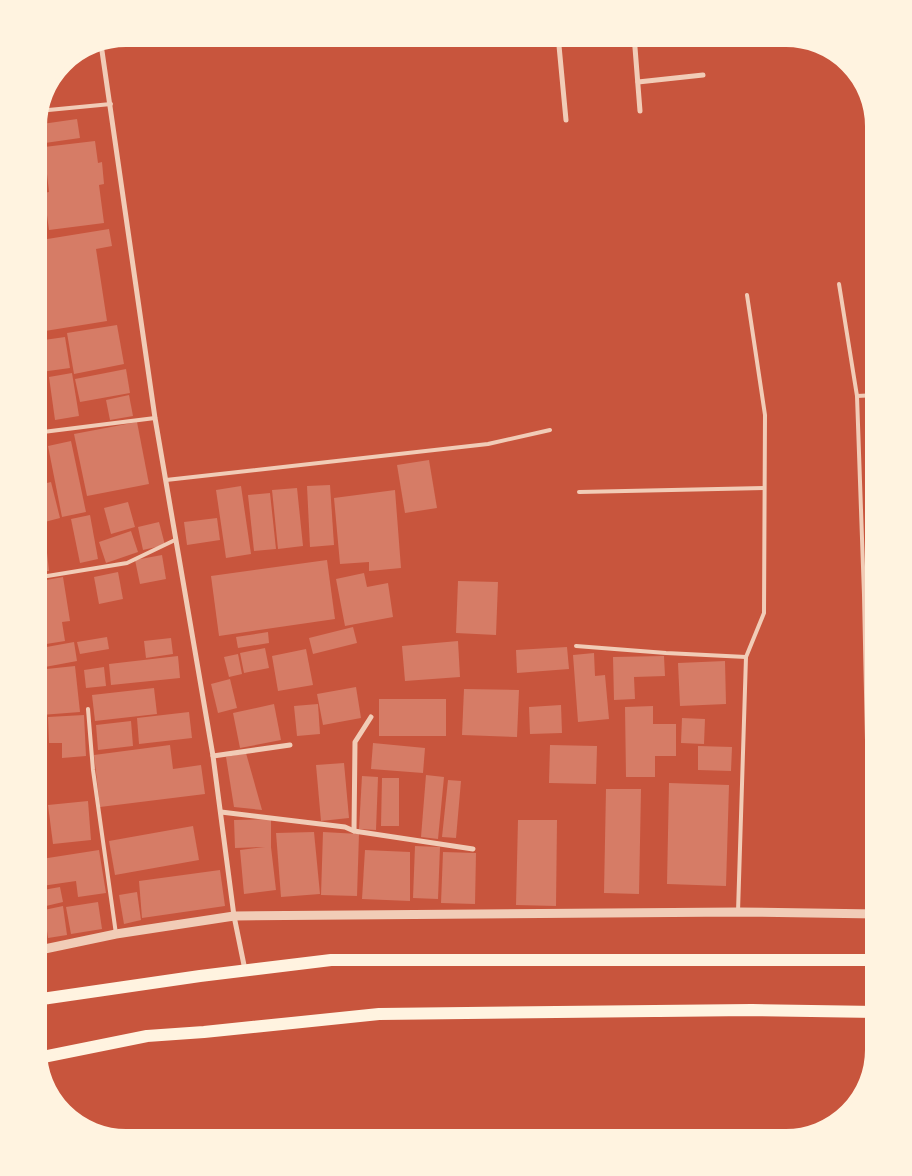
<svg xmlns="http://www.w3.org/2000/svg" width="912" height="1176" viewBox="0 0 912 1176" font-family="'Nunito Sans',sans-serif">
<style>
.building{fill:#d67c66}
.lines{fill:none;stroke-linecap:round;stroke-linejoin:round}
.service{stroke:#f1ccb7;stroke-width:4}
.minor{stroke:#f1ccb7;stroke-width:5}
.tertiary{stroke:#f1ccb7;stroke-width:9}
.primary{stroke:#fff3e0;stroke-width:12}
.rim{fill:none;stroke:#fff3e0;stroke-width:6}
</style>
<rect width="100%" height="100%" fill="#c8553d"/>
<g class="building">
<path d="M 77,119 L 80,138 L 45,143 L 42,124 Z"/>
<path d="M 95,141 L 98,163 L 102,162 L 104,184 L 99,185 L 104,223 L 49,230 L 44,193 L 49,192 L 44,147 Z"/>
<path d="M 42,209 L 44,236 L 35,237 L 35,210 Z"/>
<path d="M 109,229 L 112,246 L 96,249 L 107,321 L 45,331 L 38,281 L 35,282 L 35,241 Z"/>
<path d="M 117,325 L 124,364 L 74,374 L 67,333 Z"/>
<path d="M 65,337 L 70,368 L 41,372 L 37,341 Z"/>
<path d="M 35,365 L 45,426 L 35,427 Z"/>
<path d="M 126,369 L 130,393 L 80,402 L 75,379 Z"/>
<path d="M 72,373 L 79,416 L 55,420 L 49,377 Z"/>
<path d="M 129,395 L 133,416 L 110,420 L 106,400 Z"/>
<path d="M 137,422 L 149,484 L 87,496 L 74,434 Z"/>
<path d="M 71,441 L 86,512 L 62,517 L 48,446 Z"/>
<path d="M 429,460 L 437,508 L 405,513 L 397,465 Z"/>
<path d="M 51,482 L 60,518 L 37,524 L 35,515 L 35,486 Z"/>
<path d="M 330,485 L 334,545 L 310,547 L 307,486 Z"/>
<path d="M 241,486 L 251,554 L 226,558 L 216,490 Z"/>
<path d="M 297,488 L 303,546 L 278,549 L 272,490 Z"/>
<path d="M 395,490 L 401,568 L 369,571 L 369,562 L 340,564 L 334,498 Z"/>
<path d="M 270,493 L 276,549 L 254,551 L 248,495 Z"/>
<path d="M 128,502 L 135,527 L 111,534 L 104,508 Z"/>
<path d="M 90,515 L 98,559 L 80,563 L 71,519 Z"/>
<path d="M 217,518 L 220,540 L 187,545 L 184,522 Z"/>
<path d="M 159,522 L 165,545 L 143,550 L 138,527 Z"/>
<path d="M 131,531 L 138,552 L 106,563 L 99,542 Z"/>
<path d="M 46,544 L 49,571 L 35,572 L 35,546 Z"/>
<path d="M 162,555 L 166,579 L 140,584 L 135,560 Z"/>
<path d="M 327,560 L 335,619 L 219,636 L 211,576 Z"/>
<path d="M 118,572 L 123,599 L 99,604 L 94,577 Z"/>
<path d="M 364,573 L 367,587 L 388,583 L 393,617 L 345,626 L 336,579 Z"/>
<path d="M 63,577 L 70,621 L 62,622 L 65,641 L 40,645 L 35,616 L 35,582 Z"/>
<path d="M 458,581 L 498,582 L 496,635 L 456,633 Z"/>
<path d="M 353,627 L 357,643 L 313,654 L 309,638 Z"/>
<path d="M 268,632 L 269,643 L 238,648 L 236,637 Z"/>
<path d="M 107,637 L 109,649 L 80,654 L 77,642 Z"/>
<path d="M 171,638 L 173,654 L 146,658 L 144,641 Z"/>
<path d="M 458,641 L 460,677 L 405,681 L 402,646 Z"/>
<path d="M 74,642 L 77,661 L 45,667 L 41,648 Z"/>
<path d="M 567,647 L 569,669 L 517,673 L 516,650 Z"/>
<path d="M 265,648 L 269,668 L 244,673 L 240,653 Z"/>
<path d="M 306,649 L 313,685 L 278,691 L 272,656 Z"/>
<path d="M 594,653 L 595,676 L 605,675 L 609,719 L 578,722 L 573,655 Z"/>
<path d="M 238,654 L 242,674 L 229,677 L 224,657 Z"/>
<path d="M 178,656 L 180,678 L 111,685 L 109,664 Z"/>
<path d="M 664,656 L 665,676 L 634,677 L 635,699 L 614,700 L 613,657 Z"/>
<path d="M 725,661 L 726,704 L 680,706 L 678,663 Z"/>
<path d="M 75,666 L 80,712 L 41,715 L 37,670 Z"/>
<path d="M 104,667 L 106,686 L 86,688 L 84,670 Z"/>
<path d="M 230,679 L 237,708 L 218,713 L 211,684 Z"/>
<path d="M 356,687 L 361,718 L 323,725 L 317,694 Z"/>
<path d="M 154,688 L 157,714 L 95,721 L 92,695 Z"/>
<path d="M 464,689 L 519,690 L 517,737 L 462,735 Z"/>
<path d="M 35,699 L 39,699 L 40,756 L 35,756 Z"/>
<rect x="379" y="699" width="67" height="37"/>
<path d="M 274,704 L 281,740 L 240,748 L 233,713 Z"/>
<path d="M 318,704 L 320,734 L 297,736 L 294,706 Z"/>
<path d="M 561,705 L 562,733 L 530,734 L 529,707 Z"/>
<path d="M 653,706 L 653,724 L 676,724 L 676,756 L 655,756 L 655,777 L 626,777 L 625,707 Z"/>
<path d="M 189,712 L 192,738 L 139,744 L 137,718 Z"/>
<path d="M 84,715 L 86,756 L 62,758 L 62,743 L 49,743 L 48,717 Z"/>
<path d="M 682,718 L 705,719 L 704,744 L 681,743 Z"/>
<path d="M 131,721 L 133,746 L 98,750 L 96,725 Z"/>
<path d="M 373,743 L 425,748 L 423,773 L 371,769 Z"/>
<path d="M 170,745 L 173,769 L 201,765 L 205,794 L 100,807 L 94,755 Z"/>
<path d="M 550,745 L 597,746 L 596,784 L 549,783 Z"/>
<path d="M 698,746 L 732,747 L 731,771 L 698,770 Z"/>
<path d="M 246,753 L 262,810 L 234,807 L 226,757 Z"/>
<path d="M 344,763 L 349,818 L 321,821 L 316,765 Z"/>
<path d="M 426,775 L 444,777 L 438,839 L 421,837 Z"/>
<path d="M 362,776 L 378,777 L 376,830 L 359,829 Z"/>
<path d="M 382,778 L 399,778 L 399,826 L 381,826 Z"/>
<path d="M 448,780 L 461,781 L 456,838 L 442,837 Z"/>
<path d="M 669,783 L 729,785 L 726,886 L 667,884 Z"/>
<path d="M 606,789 L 641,789 L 639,894 L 604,893 Z"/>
<path d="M 88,801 L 91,840 L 53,844 L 48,805 Z"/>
<rect x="35" y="802" width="11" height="29"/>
<path d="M 271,819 L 271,847 L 276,890 L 244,894 L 240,850 L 265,847 L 235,848 L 234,820 Z"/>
<path d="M 518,820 L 557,820 L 556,906 L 516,905 Z"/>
<path d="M 193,826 L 199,860 L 115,875 L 109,841 Z"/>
<path d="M 314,832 L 320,894 L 281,897 L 276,833 Z"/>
<path d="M 323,832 L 359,834 L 357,896 L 321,895 Z"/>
<path d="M 415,846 L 440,847 L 438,899 L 413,898 Z"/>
<path d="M 99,850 L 106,893 L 78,897 L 76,881 L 35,887 L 35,860 Z"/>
<path d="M 365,850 L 410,852 L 410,901 L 362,899 Z"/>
<path d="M 443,852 L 476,853 L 475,904 L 441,903 Z"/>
<path d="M 220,870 L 225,906 L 142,918 L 139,881 Z"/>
<path d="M 60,887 L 63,902 L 46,906 L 43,890 Z"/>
<path d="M 137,892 L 141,920 L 124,924 L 119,895 Z"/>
<path d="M 98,902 L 102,929 L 71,934 L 66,907 Z"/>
<path d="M 63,906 L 67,935 L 48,938 L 44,910 Z"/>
<path d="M 41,907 L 46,937 L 35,938 L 35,908 Z"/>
</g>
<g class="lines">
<g class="service">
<path d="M 38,111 L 111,104"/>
<path d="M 839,284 L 857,396 L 877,395"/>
<path d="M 857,396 L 864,595 L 867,741 L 877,743"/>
<path d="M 35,433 L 155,418"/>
<path d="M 166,480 L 488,444 L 550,430"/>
<path d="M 579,492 L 764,488"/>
<path d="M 35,578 L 127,563 L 175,540"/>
<path d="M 864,595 L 877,595"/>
<path d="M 576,646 L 666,653 L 746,657"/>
<path d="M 88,709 L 93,770 L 116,934"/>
<path d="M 738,912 L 746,657 L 764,613 L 765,415 L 747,295"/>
</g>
<g class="minor">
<path d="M 558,35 L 566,120"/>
<path d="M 634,35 L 640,111"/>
<path d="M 101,44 L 155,418 L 213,756 L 234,916 L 245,970"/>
<path d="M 638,82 L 703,75"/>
<path d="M 38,111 L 42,183"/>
<path d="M 213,756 L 290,745"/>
<path d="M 221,812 L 345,827 L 354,831 L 473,849"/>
<path d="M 354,831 L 355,742 L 371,717"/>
</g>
<path class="tertiary" d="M 35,951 L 116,934 L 234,916 L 738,912 L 877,914"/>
<g class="primary">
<path d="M 35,1000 L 200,976 L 331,960 L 877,960"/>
<path d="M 38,1058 L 147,1036 L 204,1032 L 379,1014 L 752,1010 L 877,1012"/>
</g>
</g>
<path d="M0 0H912V1176H0ZM126 44H786A82 82 0 0 1 868 126V1050A82 82 0 0 1 786 1132H126A82 82 0 0 1 44 1050V126A82 82 0 0 1 126 44Z" fill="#fff3e0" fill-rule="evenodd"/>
<path class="rim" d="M126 44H786A82 82 0 0 1 868 126V1050A82 82 0 0 1 786 1132H126A82 82 0 0 1 44 1050V126A82 82 0 0 1 126 44Z"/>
</svg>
